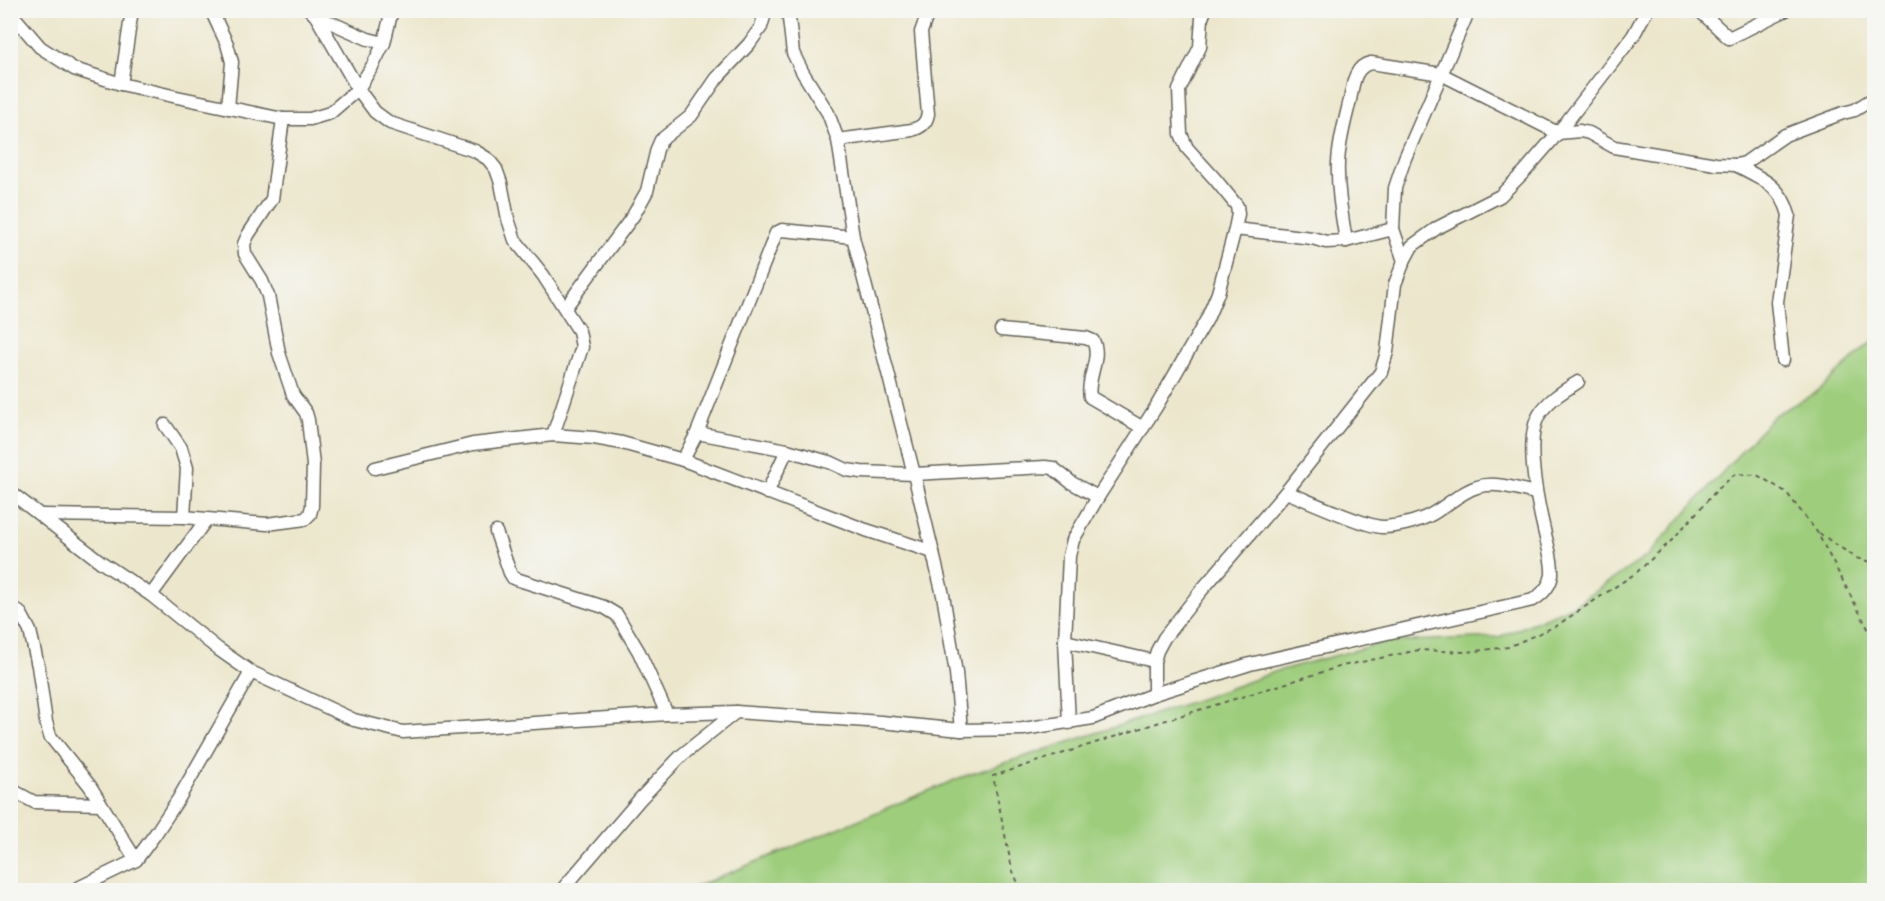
<svg xmlns="http://www.w3.org/2000/svg" width="1885" height="901" viewBox="0 0 1885 901" font-family="Cardo,serif">
<style>
.green{fill:#9ecd7b;stroke:#5d744c;stroke-width:1.5}
.lines{fill:none;stroke-linecap:round;stroke-linejoin:round}
.street-casing{stroke:#65635a;stroke-width:15}
.path{stroke:#65635a;stroke-width:2;stroke-dasharray:4.5 4.5;stroke-linecap:butt}
.street{stroke:#fff;stroke-width:12}
</style>
<rect width="100%" height="100%" fill="#f6f6f2"/>
<filter id="ink" filterUnits="userSpaceOnUse"><feTurbulence type="fractalNoise" baseFrequency=".0167" numOctaves="2"/><feDisplacementMap in="SourceGraphic" scale="12" xChannelSelector="R" yChannelSelector="G"/><feConvolveMatrix kernelMatrix="1 2 1 2 8 2 1 2 1" color-interpolation-filters="sRGB"/></filter>
<filter id="wash" filterUnits="userSpaceOnUse"><feTurbulence type="fractalNoise" baseFrequency=".008" numOctaves="4" result="noise"/><feDisplacementMap in="SourceGraphic" scale="24" xChannelSelector="R" yChannelSelector="G"/><feGaussianBlur stdDeviation="1.35" result="paint"/><feColorMatrix in="noise" values="0 0 0 0 0 0 0 0 0 0 0 0 0 0 0 0 0 1.4 0 .05"/><feComposite in="paint" operator="in"/></filter>
<g filter="url(#wash)">
<rect width="100%" height="100%" fill="#ece7cc"/>
<path class="green" d="M 1874,340 L 1874,890 L 688,890 L 962,777 L 1203,698 L 1277,671 L 1386,642 L 1499,637 L 1573,606 L 1647,556 L 1774,415 L 1814,394 Z"/>
</g>
<g filter="url(#ink)">
<g class="lines">
<defs>
<g id="street">
<path d="M 211,10 L 227,44 L 232,62 L 228,108"/>
<path d="M 310,10 L 316,16 L 358,89 L 375,112 L 390,123 L 475,151 L 488,159 L 496,169 L 501,183 L 508,219 L 515,240 L 543,275 L 579,331 L 582,347 L 553,435"/>
<path d="M 788,10 L 793,53 L 803,73 L 828,113 L 838,140 L 853,237 L 914,474 L 943,595 L 956,673 L 961,730"/>
<path d="M 1699,10 L 1729,38 L 1786,10"/>
<path d="M 10,12 L 40,47 L 74,69 L 121,84 L 177,97 L 283,119 L 310,119 L 330,113 L 358,89 L 373,65 L 384,43 L 392,10"/>
<path d="M 316,16 L 368,39 L 384,43"/>
<path d="M 121,84 L 132,10"/>
<path d="M 838,140 L 912,130 C 921,127 926,124 928,114 L 921,32 L 929,10"/>
<path d="M 1736,165 C 1761,178 1781,185 1789,215 L 1777,302 L 1783,360"/>
<path d="M 1235,229 L 1312,238 L 1326,242 L 1346,241 L 1393,229"/>
<path d="M 1346,241 C 1342,216 1337,189 1338,163 C 1339,141 1345,121 1350,100 C 1353,85 1354,66 1371,63 L 1441,74 L 1558,133 L 1580,131 L 1589,133 L 1614,147 L 1716,164 L 1736,165 L 1745,163 L 1785,135 L 1843,113 L 1855,110 L 1874,98"/>
<path d="M 1404,261 L 1393,229 L 1395,188 L 1405,158 L 1469,10"/>
<path d="M 565,308 L 633,216 L 647,191 L 657,149 L 661,140 L 691,116 L 717,78 L 749,44 L 761,27 L 766,10"/>
<path d="M 1001,330 L 1086,338 L 1093,341 C 1102,357 1086,379 1090,397 L 1143,428"/>
<path d="M 697,433 L 776,233 L 782,230 L 853,237"/>
<path d="M 683,460 L 697,433 L 787,450 L 832,463 L 847,470 L 861,472 L 914,474 L 1045,467 L 1053,468 L 1072,483 L 1098,497"/>
<path d="M 375,468 L 473,444 L 553,435 L 594,438 L 622,443 L 683,460 L 866,530 L 933,552"/>
<path d="M 10,492 L 101,562 L 151,595 L 218,649 L 251,672 L 354,720 L 403,732 L 667,714 L 736,712 L 881,722 L 961,730 L 1023,729 L 1093,718 L 1154,694 L 1250,664 L 1533,600 C 1543,594 1550,587 1552,575 C 1553,561 1548,547 1545,534 C 1538,505 1524,440 1539,415 C 1548,400 1564,391 1578,382"/>
<path d="M 1286,492 C 1305,499 1369,529 1385,527 C 1402,526 1424,520 1437,511 C 1450,503 1463,491 1477,487 C 1495,481 1517,489 1535,493"/>
<path d="M 767,493 L 787,450"/>
<path d="M 41,515 L 184,517 L 187,468 L 181,448 L 165,425"/>
<path d="M 184,517 L 267,524 L 305,519 L 310,514 L 312,506 L 313,465 L 308,420 L 306,413 L 293,395 L 279,353 L 268,296 L 262,281 L 245,254 L 244,244 L 248,235 L 272,199 L 283,119"/>
<path d="M 496,532 L 510,573 L 513,578 L 604,607 L 617,615 L 639,652 L 667,714"/>
<path d="M 151,595 L 206,520"/>
<path d="M 10,605 L 21,614 L 30,631 L 38,666 L 46,722 L 50,736 L 90,786 L 136,860"/>
<path d="M 1065,641 L 1154,661"/>
<path d="M 1154,694 L 1154,661 L 1157,651 L 1164,638 L 1200,592 L 1286,492 L 1381,372 L 1387,352 L 1395,284 L 1404,261 L 1412,246 L 1437,228 L 1500,196 L 1525,171 L 1558,133 L 1633,36 L 1647,10"/>
<path d="M 1069,723 L 1065,641 L 1069,556 L 1073,540 L 1098,497 L 1156,407 L 1207,319 L 1218,293 L 1235,229 L 1238,214 L 1237,206 L 1215,179 L 1187,148 L 1181,134 L 1179,90 L 1200,47 L 1202,18 L 1205,10"/>
<path d="M 10,789 L 34,802 L 100,804"/>
<path d="M 74,890 L 136,860 L 156,833 L 179,798 L 251,672"/>
<path d="M 562,890 L 640,799 L 682,755 L 736,712"/>
</g>
</defs>
<use href="#street" class="street-casing"/>
<g class="path">
<path d="M 1819,533 L 1856,558 L 1874,563"/>
<path d="M 1021,890 L 1012,869 L 993,776 L 1160,722 L 1342,666 L 1419,650 L 1467,652 L 1508,647 L 1556,626 L 1636,573 L 1672,540 L 1716,491 L 1735,474 L 1757,475 L 1786,492 L 1817,532 L 1874,640"/>
</g>
<use href="#street" class="street"/>
</g>
</g>
<rect width="1885" height="901" fill="none" stroke="#f6f6f2" stroke-width="36"/>
</svg>
